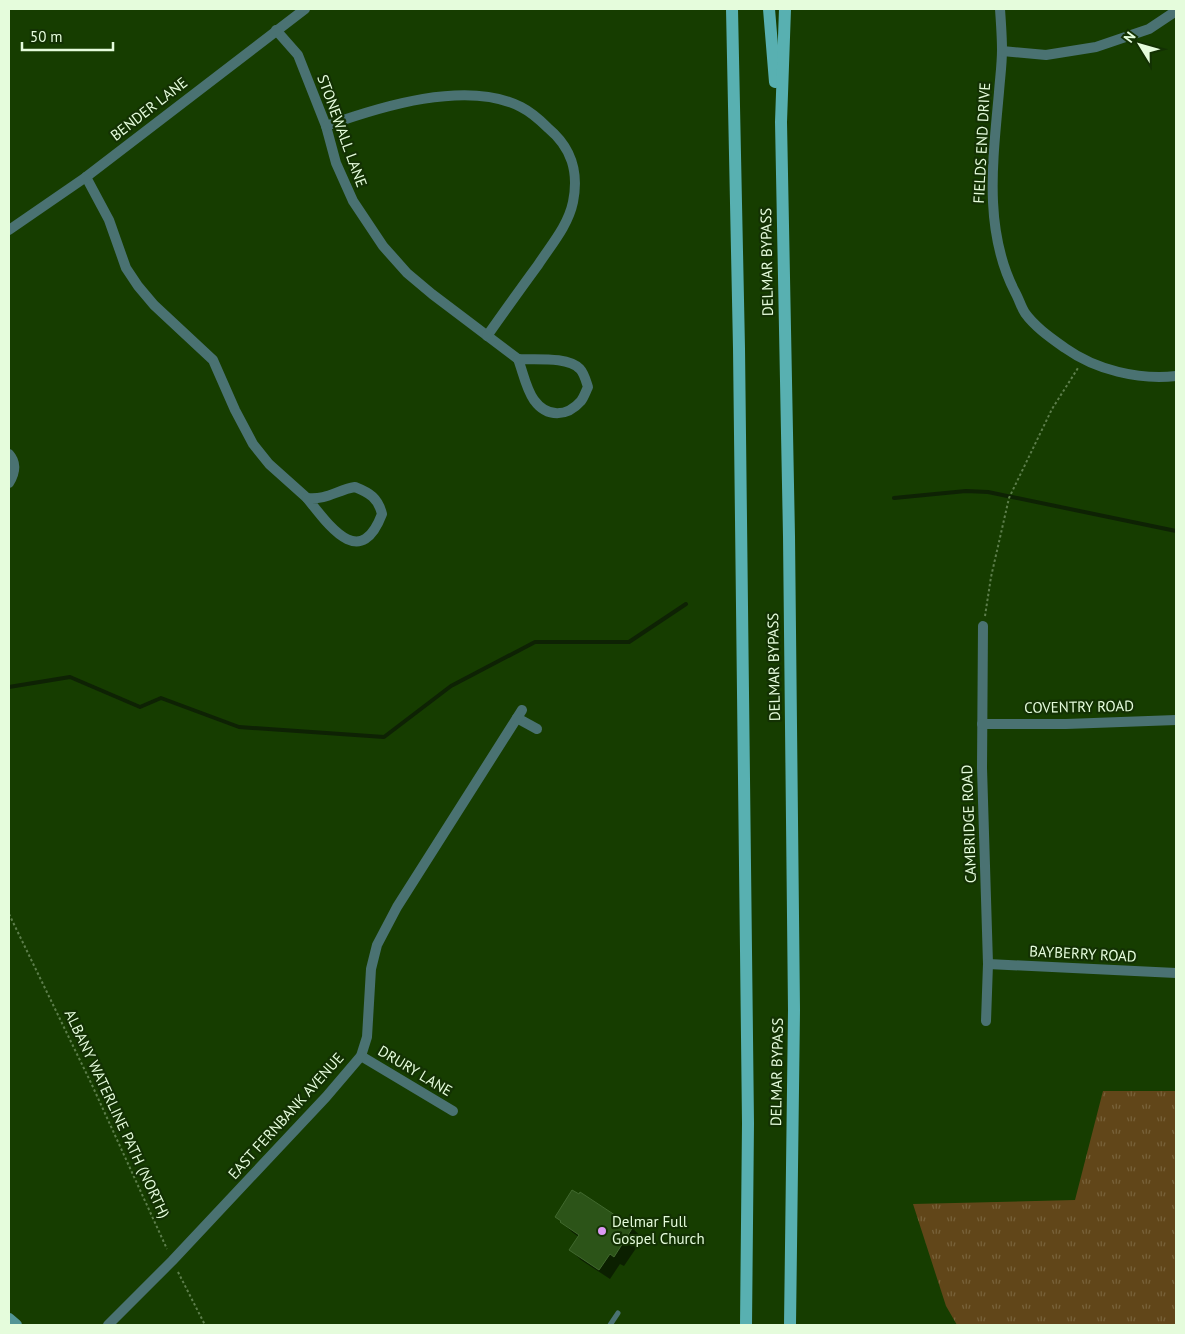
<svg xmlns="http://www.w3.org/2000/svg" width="1185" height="1334" viewBox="0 0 1185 1334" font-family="'PT Sans',sans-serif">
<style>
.grass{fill:url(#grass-tufts)}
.shadow{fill:#0007}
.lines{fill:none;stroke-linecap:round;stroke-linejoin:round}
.stream{stroke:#0e2204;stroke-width:4}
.building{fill:#2c5418;stroke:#41692e}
.path{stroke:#5d7e4b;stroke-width:2;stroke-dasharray:2.5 2.5;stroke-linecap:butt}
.service{stroke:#4a7272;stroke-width:5}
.minor{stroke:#4a7272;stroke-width:10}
.secondary{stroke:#539596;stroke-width:12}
.primary{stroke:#58b0b1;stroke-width:12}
.poi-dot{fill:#dc99f4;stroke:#133103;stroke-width:2}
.labels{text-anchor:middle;stroke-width:4.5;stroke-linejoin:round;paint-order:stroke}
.street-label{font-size:15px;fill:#e5fcdc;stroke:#133103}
.poi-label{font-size:15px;fill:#e5fcdc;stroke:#133103;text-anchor:start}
</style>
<defs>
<pattern id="grass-tufts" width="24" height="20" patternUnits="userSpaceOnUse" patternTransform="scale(1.25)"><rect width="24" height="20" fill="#614619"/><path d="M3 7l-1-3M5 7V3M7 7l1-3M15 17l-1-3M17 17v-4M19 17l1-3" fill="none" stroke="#78623a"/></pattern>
</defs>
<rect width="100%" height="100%" fill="#163d00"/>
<path class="grass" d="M 1103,1091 L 1176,1091 L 1176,1325 L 957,1325 L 946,1306 L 913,1204 L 1075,1200 Z"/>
<path class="shadow" d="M 580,1194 L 632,1228 L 643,1238 L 624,1266 L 620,1264 L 610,1279 L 581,1260 L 571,1250 L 579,1237 L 572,1232 L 556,1216 Z"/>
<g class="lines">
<g class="stream">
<path d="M 894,498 L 966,491 L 988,492 L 1176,531"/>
<path d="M 9,687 L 70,677 L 140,707 L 161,698 L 239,727 L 384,737 L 451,686 L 535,642 L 629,642 L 686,604"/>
</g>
</g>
<path class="building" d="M 572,1190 L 579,1194 L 580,1192 L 633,1227 L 614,1257 L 610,1254 L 599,1270 L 569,1250 L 579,1235 L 560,1222 L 561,1221 L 555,1217 Z"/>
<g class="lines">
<g class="path">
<path d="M 985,616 L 991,577 L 1009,498 L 1052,409 L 1078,368"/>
<path d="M 9,914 L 92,1085 L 167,1249"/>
<path d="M 178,1272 L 205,1325"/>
</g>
<path class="service" d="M 610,1325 L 618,1313"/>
<g class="minor">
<path d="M 1000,9 C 1001,23 1002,37 1002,50 C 1002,64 1000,78 999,92 C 993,160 983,230 1015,292 C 1019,299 1021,307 1025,313 C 1035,327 1051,338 1065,348 C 1096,370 1138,380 1176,376"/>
<path d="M 276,30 L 298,55 L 326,126 L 336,163 L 353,201 L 383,246 L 407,273 L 432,294 L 518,359"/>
<path d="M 1002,51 L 1046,55 L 1096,47 L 1149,29 L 1176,11"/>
<path d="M 326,126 C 379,107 467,79 521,107 C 531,112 540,120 548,128 C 572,148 579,172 573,202 C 568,226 551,245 538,265 C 521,288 504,312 487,336"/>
<path d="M 86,177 L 109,220 L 126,268 L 138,286 L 154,305 L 213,360 L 235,410 L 253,444 L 269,464 L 307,498"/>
<path d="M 9,230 L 86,177 L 305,9"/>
<path d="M 518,359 C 534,360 568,356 580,369 C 584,373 586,381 588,387 C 586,391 584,397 581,401 C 567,417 547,418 534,400 C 526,389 523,372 518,359 Z"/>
<path d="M 9,454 C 17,463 15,473 9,483"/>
<path d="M 355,487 C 370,493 378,498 382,514 C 360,572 328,524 307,498 C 327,500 337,490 355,487 Z"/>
<path d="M 983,626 L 982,768 L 988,964 L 986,1021"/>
<path d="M 517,718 L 537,729"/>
<path d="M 982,724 L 1066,724 L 1176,720"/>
<path d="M 988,964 L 1176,973"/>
<path d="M 361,1056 L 453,1111"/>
<path d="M 108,1325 L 172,1261 L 326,1097 L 361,1056 L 367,1037 L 371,969 L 377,945 L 397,907 L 522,710"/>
</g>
<path class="secondary" d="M 9,1319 L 16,1325"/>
<g class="primary">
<path d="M 732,9 L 739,348 L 748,1123 L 746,1325"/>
<path d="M 769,9 L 775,82"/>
<path d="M 785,9 L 781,122 L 789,536 L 794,1010 L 790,1325"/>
</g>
</g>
<circle class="poi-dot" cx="602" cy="1231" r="5"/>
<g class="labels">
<g class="street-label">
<text transform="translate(149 109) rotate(-38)" y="5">BENDER LANE</text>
<text transform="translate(342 131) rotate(70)" y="5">STONEWALL LANE</text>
<text transform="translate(982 143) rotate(-87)" y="5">FIELDS END DRIVE</text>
<text transform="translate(767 262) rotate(-91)" y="5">DELMAR BYPASS</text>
<text transform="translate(774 667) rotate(-91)" y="5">DELMAR BYPASS</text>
<text transform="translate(1079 707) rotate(-1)" y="5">COVENTRY ROAD</text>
<text transform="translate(969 824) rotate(-92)" y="5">CAMBRIDGE ROAD</text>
<text transform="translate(1083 954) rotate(3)" y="5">BAYBERRY ROAD</text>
<text transform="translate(415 1071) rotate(31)" y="5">DRURY LANE</text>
<text transform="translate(777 1072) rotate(-89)" y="5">DELMAR BYPASS</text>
<text transform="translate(117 1114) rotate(65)" y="5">ALBANY WATERLINE PATH (NORTH)</text>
<text transform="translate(286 1116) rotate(-48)" y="5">EAST FERNBANK AVENUE</text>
</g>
<g class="poi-label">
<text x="612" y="1227">Delmar Full<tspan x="612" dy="17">Gospel Church</tspan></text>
</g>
</g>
<rect width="1185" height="1334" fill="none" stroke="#e5fcdc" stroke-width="20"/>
<g transform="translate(1140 45) rotate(307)" stroke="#133103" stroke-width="4" paint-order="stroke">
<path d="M0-4L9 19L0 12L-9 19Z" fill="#e5fcdc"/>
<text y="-8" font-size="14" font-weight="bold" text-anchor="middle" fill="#e5fcdc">N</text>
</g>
<path d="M22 42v8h91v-8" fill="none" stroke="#e5fcdc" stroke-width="2.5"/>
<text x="30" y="42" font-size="15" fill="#e5fcdc" stroke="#133103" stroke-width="4" paint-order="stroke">50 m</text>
</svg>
